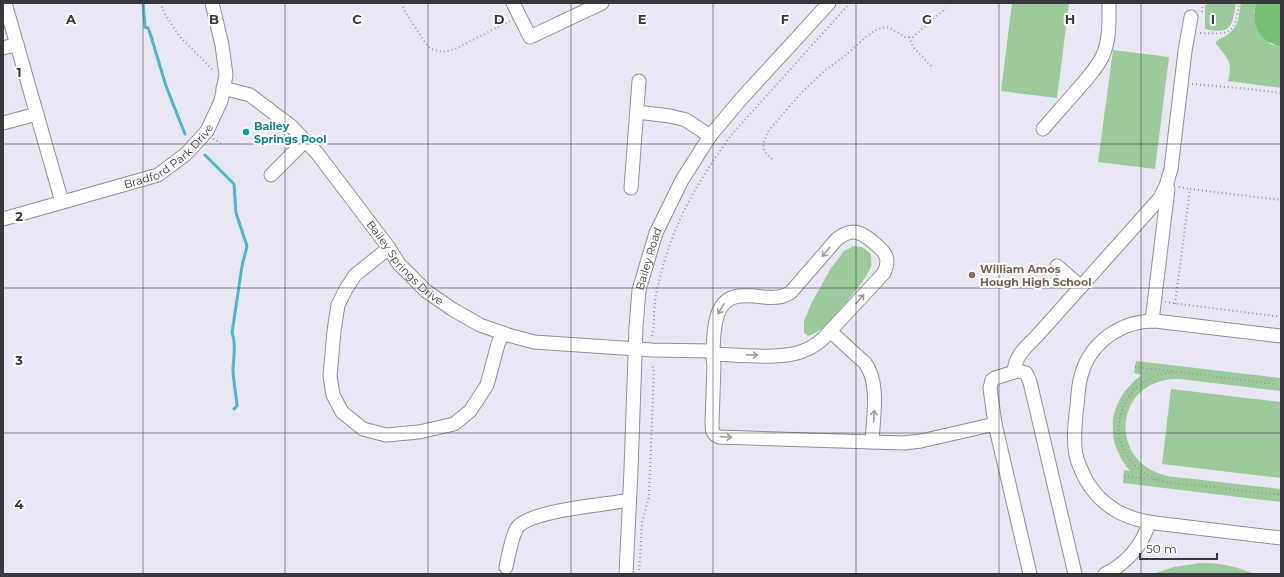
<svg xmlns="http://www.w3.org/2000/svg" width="1284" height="577" viewBox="0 0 1284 577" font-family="Montserrat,sans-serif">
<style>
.green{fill:#9dca9b}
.forest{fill:#77c076}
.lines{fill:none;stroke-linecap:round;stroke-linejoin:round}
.stream{stroke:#4ab8c9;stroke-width:3}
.minor-casing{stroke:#908f9b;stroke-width:15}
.path{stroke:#9a99a2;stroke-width:2;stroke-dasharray:1 3;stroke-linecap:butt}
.minor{stroke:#fff;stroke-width:13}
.oneway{stroke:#9c9b9e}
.grid{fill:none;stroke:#38373c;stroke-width:1;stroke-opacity:0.55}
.culture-dot{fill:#0f9aa8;stroke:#fff;stroke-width:1.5}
.education-dot{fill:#8d6e63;stroke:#fff;stroke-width:1.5}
.labels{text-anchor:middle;stroke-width:4;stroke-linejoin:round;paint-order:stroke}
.culture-label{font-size:11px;font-weight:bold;fill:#0d838f;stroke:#fff;text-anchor:start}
.street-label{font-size:11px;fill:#38373c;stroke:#fff}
.education-label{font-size:11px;font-weight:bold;fill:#785e54;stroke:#fff;text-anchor:start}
.grid-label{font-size:13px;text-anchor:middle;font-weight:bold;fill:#38373c;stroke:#fff;stroke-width:4;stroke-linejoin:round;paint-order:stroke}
</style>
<rect width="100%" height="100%" fill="#e8e7f3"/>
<g class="green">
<path d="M 1012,3 L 1069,3 L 1057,98 L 1001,91 Z"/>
<path d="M 1212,3 L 1236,3 C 1232,26 1232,35 1205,29 L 1205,5 Z"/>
<path d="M 1241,3 L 1256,3 L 1254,13 L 1270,44 L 1281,47 L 1281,88 L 1228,81 C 1233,61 1228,59 1216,44 L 1216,42 C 1219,38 1223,38 1227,35 C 1240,26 1238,17 1241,3 Z"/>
<path d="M 1113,50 L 1169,57 L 1155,169 L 1098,162 Z"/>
<path d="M 854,246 L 862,247 L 871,254 C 871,258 872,263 871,266 C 867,280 835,316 824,327 C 819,331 814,334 808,336 L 804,333 L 804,321 L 812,302 L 831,268 L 844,251 Z"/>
<path d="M 1136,361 L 1281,378 L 1281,391 L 1180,379 C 1115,376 1105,462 1167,476 L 1281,489 L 1281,502 L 1123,483 L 1124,470 L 1130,471 C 1103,439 1108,399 1142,375 L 1134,373 Z"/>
<path d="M 1171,389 L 1281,402 L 1281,478 L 1162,464 Z"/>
<path d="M 1200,563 C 1218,563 1237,566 1254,574 L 1153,574 L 1174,567 Z"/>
</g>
<path class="forest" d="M 1256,3 L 1281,3 L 1281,47 C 1258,40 1251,27 1256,3 Z"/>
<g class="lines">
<g class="stream">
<path d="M 143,3 L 145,27 L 148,28 L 150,33 L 166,86 L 185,134"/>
<path d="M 205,155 L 234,184 L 236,213 L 247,246 L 242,266 L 232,333 C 236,342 234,358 233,368 C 233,380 236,393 237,406 L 234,409"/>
</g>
<defs>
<g id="minor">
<path d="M 5,3 L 62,202"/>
<path d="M 513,3 L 530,37 L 602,3"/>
<path d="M 3,48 L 17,44"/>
<path id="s1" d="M 223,88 L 250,95 L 291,126 L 317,153 L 389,248 L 399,264 L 426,291 L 452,309 L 480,325 L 508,335 L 534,342 L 652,350 L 713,351"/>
<path d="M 637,112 L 670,116 L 686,120 L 710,136"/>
<path d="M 3,123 L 37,114"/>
<path d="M 1043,129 C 1054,116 1066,103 1077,90 C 1087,79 1097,68 1103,55 C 1110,39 1109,20 1109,3"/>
<path d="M 271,175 L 305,141"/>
<path d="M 631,188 L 639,81"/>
<path id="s2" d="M 3,219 L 158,175 L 186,154 L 207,131 L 221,101 L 226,75 L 222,45 L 212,3"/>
<path d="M 389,248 L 355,275 L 346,289 L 338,305 L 334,331 L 330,376 L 333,395 L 342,412 L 363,429 L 386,435 L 419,432 L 454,424 L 470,411 L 487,385 L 498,344 L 503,333"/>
<path d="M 1057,266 L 1081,287"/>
<path d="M 1152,321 L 1168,189"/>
<path d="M 1281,336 L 1155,321 C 1121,321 1090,342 1081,376 C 1078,386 1078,397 1077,406 C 1075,422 1073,439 1076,455 C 1078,464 1082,472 1086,480 C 1102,507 1125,519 1155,523 L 1281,538"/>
<path d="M 713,354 C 737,355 782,360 803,351 C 814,347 823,340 830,331 L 884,273 C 891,257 885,252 873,242 C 860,231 852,228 837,239 L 791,292 C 783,298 774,298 764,297 C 756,296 747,295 739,296 C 713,299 714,332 713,351 C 713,356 713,360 714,365 L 712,423 C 712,430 712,434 719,437 L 872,442 C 873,419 880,382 865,363 L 830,331"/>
<path d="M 1014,372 C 1015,356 1025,348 1036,337 L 1160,198 L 1166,186 L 1171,169 L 1185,51 L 1191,17"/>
<path d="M 872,442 L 904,443 L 921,441 L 995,424"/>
<path d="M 506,567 C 508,557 512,536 517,528 C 529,510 606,505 629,500"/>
<path id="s3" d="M 626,574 L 631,470 L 636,327 L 639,290 L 656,233 L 682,180 L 710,136 L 741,99 L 829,3"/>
<path d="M 1030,574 L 995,424 L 990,388 L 992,380 L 995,378 L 1018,371 L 1026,373 L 1030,382 L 1075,574"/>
<path d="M 1105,574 C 1126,564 1143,545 1149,522"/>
</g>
</defs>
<use href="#minor" class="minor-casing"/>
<g class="path">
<path d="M 160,3 L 165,14 L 180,37 L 213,70"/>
<path d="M 402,3 L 404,10 L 426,44 L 431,49 L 443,52 L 455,49 L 510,21"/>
<path d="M 1202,12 L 1203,3"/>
<path d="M 1200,33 C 1229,34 1235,36 1239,3"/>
<path d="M 909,37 L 913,47 L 933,68"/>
<path d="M 1192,84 L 1249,89 L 1281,93"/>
<path d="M 213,139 L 221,143"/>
<path d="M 772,159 L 765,152 L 763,147 L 764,142 L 769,130 L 803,91 L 824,71 L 846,55 L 867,36 L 876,30 L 882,28 L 886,27 L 890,28 L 905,37 L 913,37 L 946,8"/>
<path d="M 1179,187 L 1190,189"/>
<path d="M 1165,302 L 1281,317"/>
<path d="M 1175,304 L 1190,189 L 1281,200"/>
<path d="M 652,336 C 654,328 654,320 654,312 C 655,301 656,292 659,282 C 671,226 700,177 733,133 L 850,3"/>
<path d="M 1135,367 L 1172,371"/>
<path d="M 1281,385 L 1181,372 C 1121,370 1095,442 1146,474 C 1163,485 1186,484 1205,486 C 1230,489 1256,492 1281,495"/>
<path d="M 1124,476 L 1160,481"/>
<path d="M 639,574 L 642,522 L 649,497 L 654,369 L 651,364"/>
</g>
<use href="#minor" class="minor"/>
</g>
<defs><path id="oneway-shaft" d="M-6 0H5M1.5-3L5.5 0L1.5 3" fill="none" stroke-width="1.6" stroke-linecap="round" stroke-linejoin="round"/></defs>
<g class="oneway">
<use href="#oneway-shaft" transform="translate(826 252) rotate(129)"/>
<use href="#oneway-shaft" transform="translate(860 299) rotate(-48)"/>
<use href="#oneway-shaft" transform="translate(721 309) rotate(122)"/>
<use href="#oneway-shaft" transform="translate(752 355) rotate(2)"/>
<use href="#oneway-shaft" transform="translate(874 416) rotate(-87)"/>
<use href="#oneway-shaft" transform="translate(726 437) rotate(3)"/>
</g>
<path class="grid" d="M 143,3 L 143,574M 285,3 L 285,574M 428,3 L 428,574M 571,3 L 571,574M 713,3 L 713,574M 856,3 L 856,574M 999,3 L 999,574M 1141,3 L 1141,574M 3,144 L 1281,144M 3,288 L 1281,288M 3,433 L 1281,433"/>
<circle class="culture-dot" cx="246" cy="132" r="4"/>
<circle class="education-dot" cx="972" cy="275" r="4"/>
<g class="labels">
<g class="culture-label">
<text x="254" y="130">Bailey<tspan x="254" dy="13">Springs Pool</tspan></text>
</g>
<g class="street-label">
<text dy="4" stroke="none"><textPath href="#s2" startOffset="180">Bradford Park Drive</textPath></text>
<text dy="4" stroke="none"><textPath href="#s3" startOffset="317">Bailey Road</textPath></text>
<text dy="4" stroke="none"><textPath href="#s1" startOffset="258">Bailey Springs Drive</textPath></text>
</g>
<g class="education-label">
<text x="980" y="273">William Amos<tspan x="980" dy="13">Hough High School</tspan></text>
</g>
</g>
<g class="grid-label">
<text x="71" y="24">A</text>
<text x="214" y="24">B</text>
<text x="357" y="24">C</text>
<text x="499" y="24">D</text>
<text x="642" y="24">E</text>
<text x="785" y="24">F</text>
<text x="927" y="24">G</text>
<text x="1070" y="24">H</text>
<text x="1213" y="24">I</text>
<text x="19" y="77">1</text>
<text x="19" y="221">2</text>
<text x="19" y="365">3</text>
<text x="19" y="509">4</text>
</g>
<rect width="1284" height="577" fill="none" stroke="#38373c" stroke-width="8"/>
<path d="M1140 553v6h77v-6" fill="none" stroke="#38373c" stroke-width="2"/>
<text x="1146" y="553" font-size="12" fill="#38373c" stroke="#ffffff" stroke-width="3" paint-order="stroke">50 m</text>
</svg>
